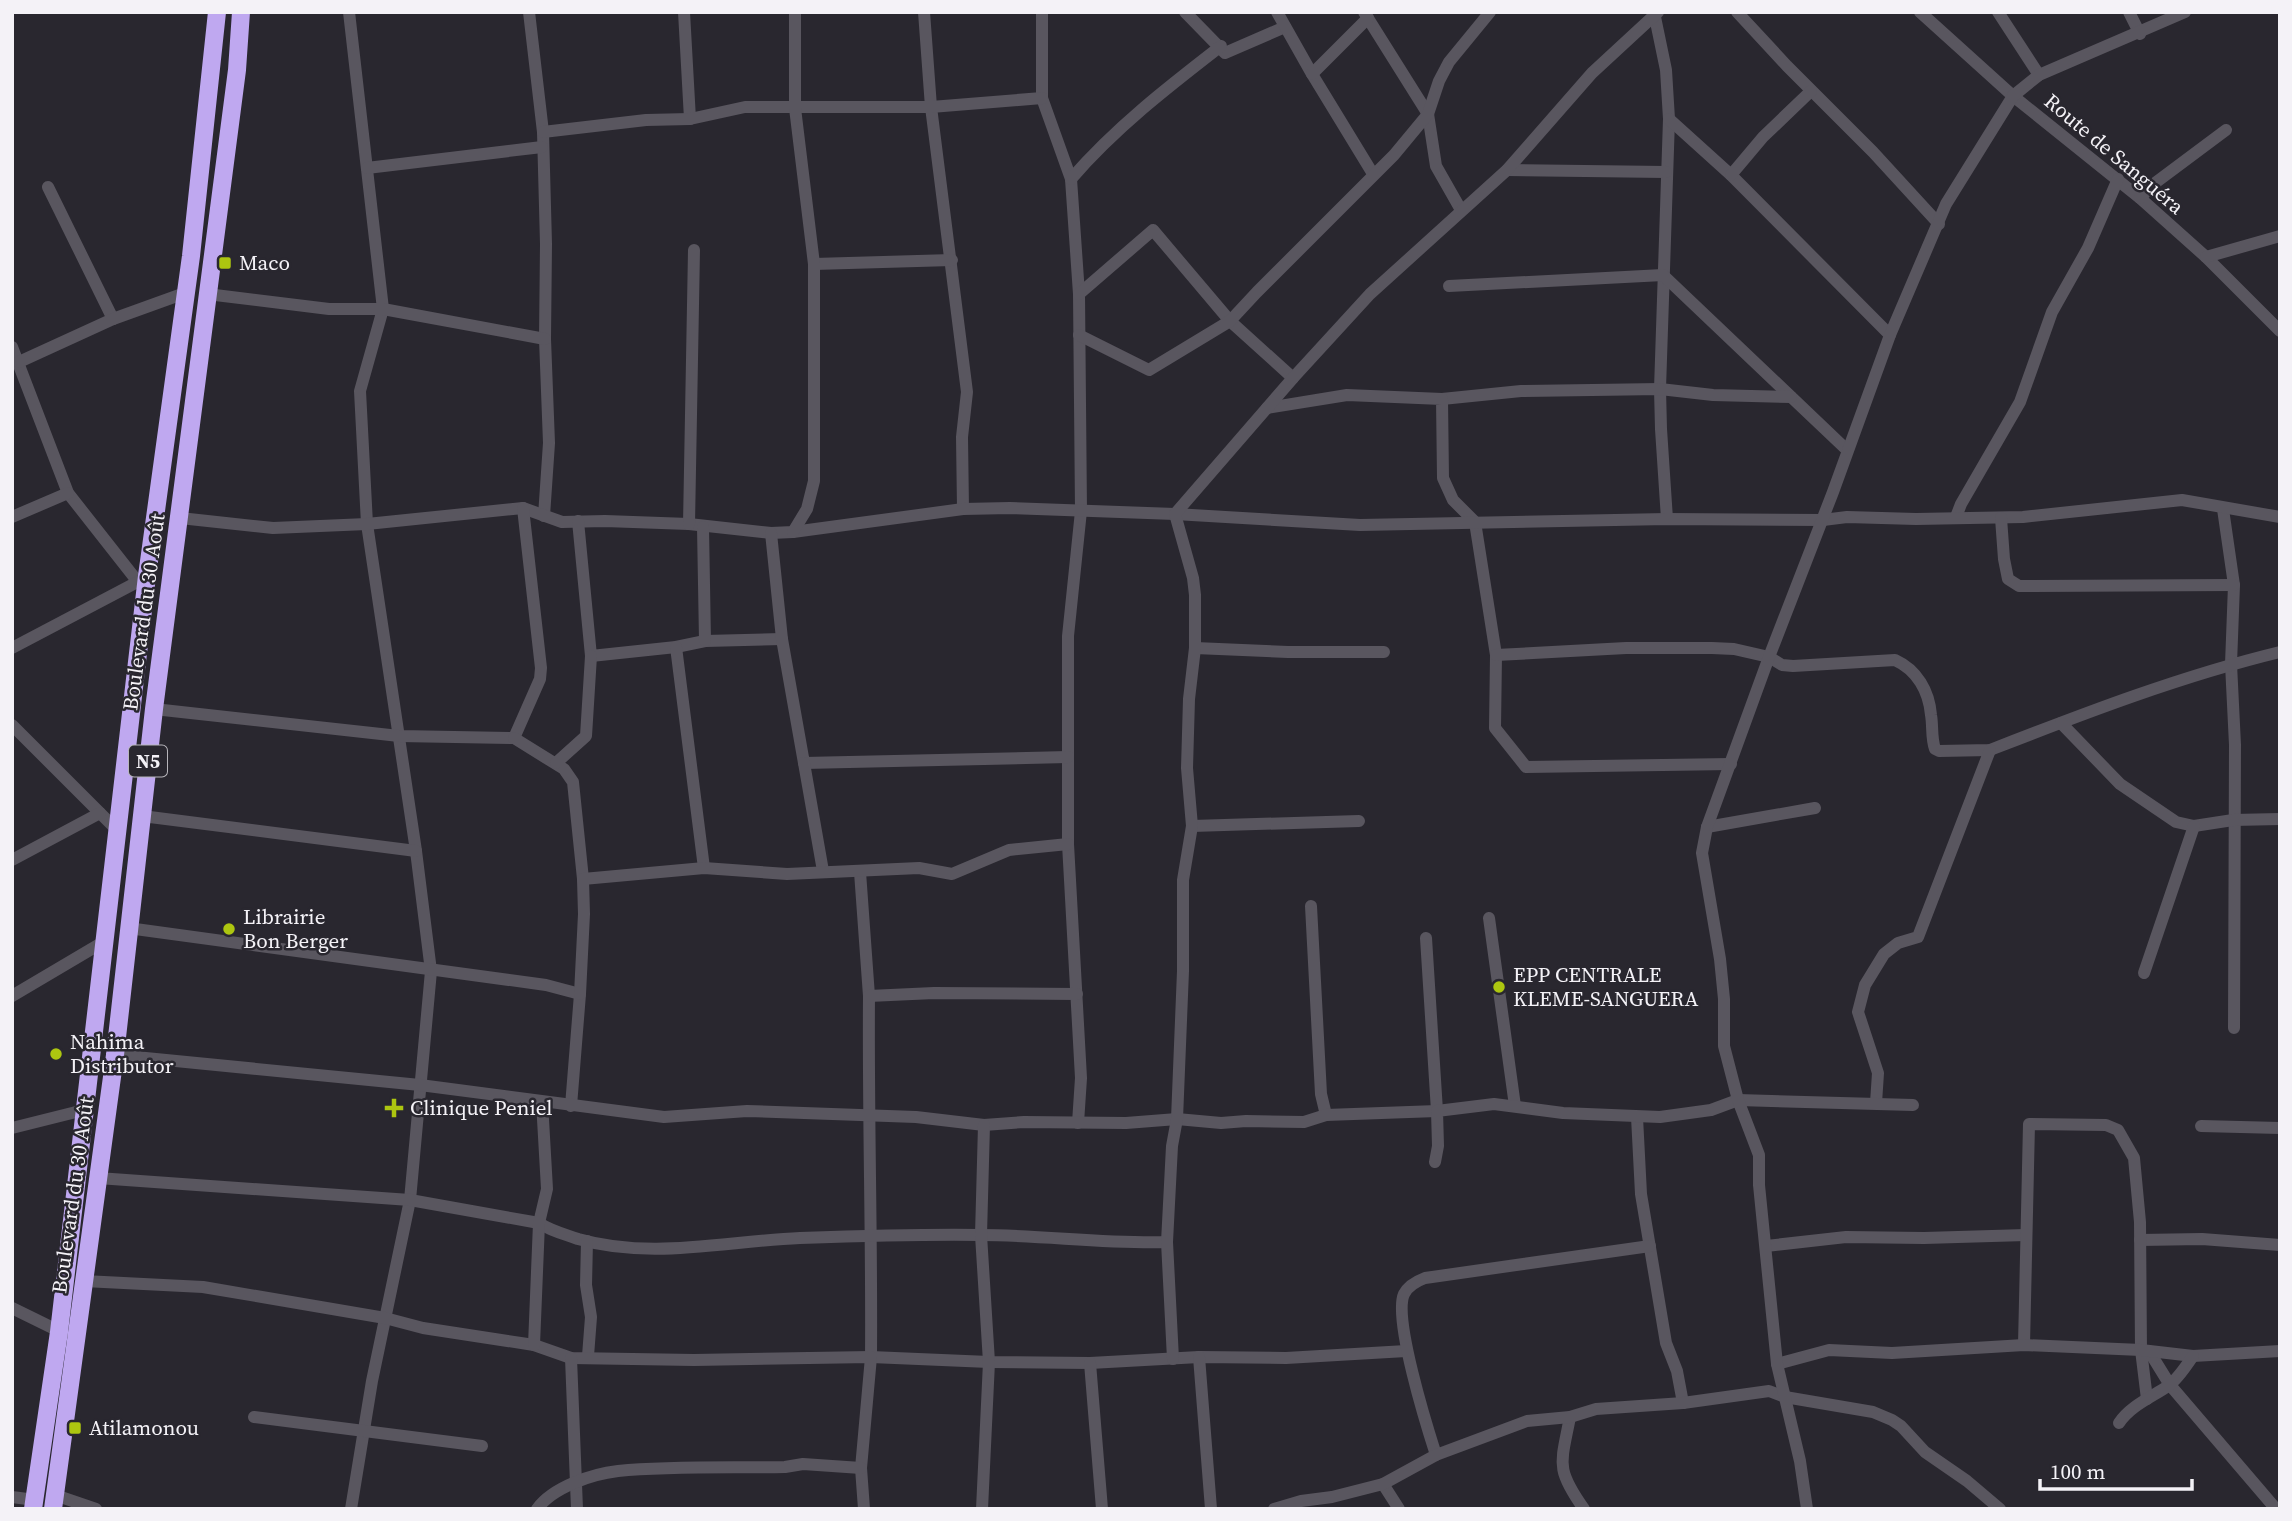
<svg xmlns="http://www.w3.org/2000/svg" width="2292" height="1521" viewBox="0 0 2292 1521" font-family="'Source Serif 4',serif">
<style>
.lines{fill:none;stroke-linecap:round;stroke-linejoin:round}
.minor{stroke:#59565f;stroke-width:12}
.highway{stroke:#bfa8f0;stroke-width:18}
.poi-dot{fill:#adc610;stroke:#29272f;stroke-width:2.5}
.labels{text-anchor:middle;stroke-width:5;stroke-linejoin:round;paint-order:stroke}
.shield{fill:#29272f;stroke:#b7b5bb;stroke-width:2}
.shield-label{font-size:19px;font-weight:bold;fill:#f4f2f7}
.street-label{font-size:21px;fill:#f4f2f7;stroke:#29272f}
.poi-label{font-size:21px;fill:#f4f2f7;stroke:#29272f;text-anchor:start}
</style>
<rect width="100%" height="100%" fill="#29272f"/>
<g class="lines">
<g class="minor">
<path d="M 349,12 L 383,309 L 360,391 L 367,524 L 416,851 L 431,971 L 410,1200 L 372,1381 L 351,1509"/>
<path d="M 529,12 L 543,132 L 546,244 L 545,339 L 549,443 L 544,516"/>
<path d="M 684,12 L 690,119"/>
<path d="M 924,12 L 931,107 L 967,392 L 962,437 L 963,509"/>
<path d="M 1042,12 L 1042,98 L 1071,179 L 1079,294 L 1081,511 L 1068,636 L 1068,844 L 1081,1078 L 1078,1123"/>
<path d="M 1185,12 L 1225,53 L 1285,27"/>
<path d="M 1277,12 L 1312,74 L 1373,174"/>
<path d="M 1364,12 L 1428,114 L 1436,166 L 1461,210"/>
<path d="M 1737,12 L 1787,66 L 1873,152 L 1939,224"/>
<path d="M 1920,12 L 2013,96 L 2140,198 L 2206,257 L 2280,331"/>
<path d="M 1998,12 L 2039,75"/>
<path d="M 2129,12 L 2140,34"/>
<path d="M 1655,17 L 1666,70 L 1669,119 L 1660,389 L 1661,429 L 1667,519"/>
<path d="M 1312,74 L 1368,18"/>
<path d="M 1669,119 L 1731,175 L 1890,335"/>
<path d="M 543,132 L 646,120 L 690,119 L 745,107 L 931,107 L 1042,98"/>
<path d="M 367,168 L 542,147"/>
<path d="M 1507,170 L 1666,172"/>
<path d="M 1731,175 L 1763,137 L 1811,91"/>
<path d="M 1071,179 C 1115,128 1168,87 1221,46"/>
<path d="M 48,187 L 113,319"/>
<path d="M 2140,198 L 2155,183 L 2226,130"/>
<path d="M 2206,257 L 2280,236"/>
<path d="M 814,264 L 952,260"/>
<path d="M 1449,286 L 1663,275 L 1847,450"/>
<path d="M 207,294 L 329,309 L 383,309 L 545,339"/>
<path d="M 1079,294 L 1153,230 L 1230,321 L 1293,378"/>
<path d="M 1079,335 L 1149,370 L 1230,321 L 1257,292 L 1394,155 L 1428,114 L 1439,81 L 1449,62 L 1490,12"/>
<path d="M 12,347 L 68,493 L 138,582"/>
<path d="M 19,362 L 113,319 L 185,293"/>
<path d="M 1442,399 L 1521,391 L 1660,389 L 1713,395 L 1791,397"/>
<path d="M 1267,408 L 1347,395 L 1442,399 L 1443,478 L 1453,500 L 1475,522 L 1496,655 L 1495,728 L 1526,767 L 1731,764"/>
<path d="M 2223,509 L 2234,585 L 2231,664 L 2235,745 L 2234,1028"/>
<path d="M 12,517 L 68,493"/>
<path d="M 1956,517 L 1961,504 L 2020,402 L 2052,312 L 2088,248 L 2118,179"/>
<path d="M 180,518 L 273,528 L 367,524 L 523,508 L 562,522 L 605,521 L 689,524 L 771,533 L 793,532 L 963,509 L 1010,508 L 1175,514 L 1360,525 L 1667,519 L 1823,520 L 1847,517 L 1916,519 L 2023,517 L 2182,500 L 2280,517"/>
<path d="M 2001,518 L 2004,559 L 2008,579 L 2019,586 L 2234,585"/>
<path d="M 578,521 L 591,656 L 676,647 L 705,641 L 782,639"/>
<path d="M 689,524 L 694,250"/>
<path d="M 703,527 L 705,641"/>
<path d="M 793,532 L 807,509 L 814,481 L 814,264 L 795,108 L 795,12"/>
<path d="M 771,533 L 782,639 L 804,763 L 1068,757"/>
<path d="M 676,647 L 704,868"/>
<path d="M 12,648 L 145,578"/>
<path d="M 1195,648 L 1288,652 L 1384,652"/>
<path d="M 1496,655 L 1626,648 L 1712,648 L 1734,649 L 1769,657 L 1782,665 L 1793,666 L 1895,660 C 1917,670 1929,691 1931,715 C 1933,726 1931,738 1935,749 L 1939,751 L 1990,750 C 2085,713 2181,676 2280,652"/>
<path d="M 154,709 L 399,736 L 514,738 L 540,679 L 541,668 L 523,508"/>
<path d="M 2061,723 L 2120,784 L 2176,822 L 2194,826 L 2233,820 L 2280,819"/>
<path d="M 12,725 L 117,830"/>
<path d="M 514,738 L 564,769 L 573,782 L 583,879"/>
<path d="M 556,763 L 586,736 L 591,656"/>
<path d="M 804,763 L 823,871"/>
<path d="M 142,816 L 416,851"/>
<path d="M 1192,826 L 1359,821"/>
<path d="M 1707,827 L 1815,808"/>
<path d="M 12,860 L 100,813"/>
<path d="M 860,872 L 869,996"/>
<path d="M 1311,906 L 1321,1094 L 1326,1115"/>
<path d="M 1489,918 L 1515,1106"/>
<path d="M 128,928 L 546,985 L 580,994 L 571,1106"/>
<path d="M 2144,973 L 2194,826"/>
<path d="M 580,994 L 584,914 L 583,879 L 704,868 L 787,874 L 919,868 L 952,874 L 1009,850 L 1068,844"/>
<path d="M 1077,994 L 934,993 L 869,996 C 868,1117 872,1237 871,1357 L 989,1362 L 1090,1363 L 1199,1357 L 1286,1358 L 1406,1351"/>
<path d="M 12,996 L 105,941"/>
<path d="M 115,1055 L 420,1085 L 664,1117 L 747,1111 L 916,1117 L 984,1125 L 1024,1122 L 1126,1123 L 1177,1119 L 1221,1123 L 1246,1121 L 1304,1122 L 1326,1115 L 1437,1111 L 1426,938"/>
<path d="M 1876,1103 L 1878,1073 L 1858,1012 L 1865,985 L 1884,954 L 1898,943 L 1918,937 L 1990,750"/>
<path d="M 1637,1117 L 1641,1194 L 1666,1343 L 1677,1371 L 1683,1403"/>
<path d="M 2201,1126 L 2280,1128"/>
<path d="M 12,1128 L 84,1110"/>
<path d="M 1435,1162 L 1438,1146 L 1437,1111 L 1494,1104 L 1563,1113 L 1660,1117 L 1711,1110 L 1738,1100 L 1913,1105"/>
<path d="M 98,1178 L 410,1200 L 539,1223 C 551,1231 564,1234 578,1239 C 652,1260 725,1241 800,1238 C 860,1236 921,1234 981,1235 C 1043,1235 1105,1244 1167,1242"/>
<path d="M 2140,1240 L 2202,1239 L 2280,1245"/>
<path d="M 587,1241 L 586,1285 L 591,1317 L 588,1356"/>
<path d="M 1766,1246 L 1846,1237 L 1924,1238 L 2026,1235"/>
<path d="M 84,1281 L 203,1287 L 385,1318 L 423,1328 L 534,1345 L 571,1358 L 694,1360 L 871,1357 L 861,1468 L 864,1509"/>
<path d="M 12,1308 L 63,1333"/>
<path d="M 534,1345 L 539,1223 L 547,1189 L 542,1102"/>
<path d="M 2024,1345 L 2029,1124 L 2106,1125 L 2118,1130 L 2134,1158 L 2140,1222 L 2141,1350 L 2147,1399"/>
<path d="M 2149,1351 L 2170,1385 L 2276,1509"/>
<path d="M 1199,1357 L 1211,1509"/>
<path d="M 571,1358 L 577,1509"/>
<path d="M 1173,1359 L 1167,1242 L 1172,1146 L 1177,1119 L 1183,971 L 1183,880 L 1192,826 L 1187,768 L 1189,699 L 1195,648 L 1195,595 L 1193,578 L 1175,514 L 1293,378 L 1370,294 L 1507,170 L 1592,73 L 1658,12"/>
<path d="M 1090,1363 L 1102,1509"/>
<path d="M 1777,1364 L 1829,1350 L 1892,1353 L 2024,1345 L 2141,1350 L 2193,1356 L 2280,1351"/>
<path d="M 254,1417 L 482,1446"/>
<path d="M 1570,1417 C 1561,1464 1555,1468 1584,1509"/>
<path d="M 2119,1423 C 2130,1406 2152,1397 2168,1386 C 2178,1379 2186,1366 2193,1356"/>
<path d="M 1436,1455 C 1427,1427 1393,1318 1404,1294 C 1408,1286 1417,1281 1425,1278 L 1650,1246"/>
<path d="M 1383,1484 L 1399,1509"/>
<path d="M 55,1495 L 96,1509"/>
<path d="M 12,1497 L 35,1500"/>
<path d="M 537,1509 C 553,1487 592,1474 618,1471 C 673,1466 730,1468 785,1467 L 803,1464 L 861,1468"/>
<path d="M 982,1509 L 989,1362 L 981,1235 L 984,1125"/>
<path d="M 1274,1509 L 1301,1501 L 1332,1497 L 1383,1484 L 1436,1455 L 1527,1421 L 1570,1417 L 1596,1409 L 1683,1403 L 1769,1391 L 1785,1397 L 1873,1412 L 1892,1420 L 1901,1426 L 1925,1452 L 1967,1481 L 2000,1509"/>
<path d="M 1807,1509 L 1800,1461 L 1777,1364 L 1759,1185 L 1759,1155 L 1738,1100 L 1724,1046 L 1724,999 L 1720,959 L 1702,853 L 1707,827 L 1769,657 L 1833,492 L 1890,335 L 1946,204 L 2013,96 L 2039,75 L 2185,12"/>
</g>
<g class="highway">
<path d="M 33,1509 L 59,1332 L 147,576 L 191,256 L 217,12"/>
<path d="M 53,1509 L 115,1055 L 154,709 L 237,70 L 241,12"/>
</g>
</g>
<g class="poi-dot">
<rect x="218" y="256" width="14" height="14" rx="3.5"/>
<circle cx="229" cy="929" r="7"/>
<circle cx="1499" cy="987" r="7"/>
<circle cx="56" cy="1054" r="7"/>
<path d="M390.5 1097.5h7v7h7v7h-7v7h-7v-7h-7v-7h7z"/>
<rect x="68" y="1421" width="14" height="14" rx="3.5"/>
</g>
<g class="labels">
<rect class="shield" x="129" y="745.5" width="38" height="31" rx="5"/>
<g class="shield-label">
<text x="148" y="768">N5</text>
</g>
<g class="street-label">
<text transform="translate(2114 154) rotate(40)" y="7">Route de Sanguéra</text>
<text transform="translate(144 612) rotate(-82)" y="7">Boulevard du 30 Août</text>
<text transform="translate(73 1195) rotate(-82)" y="7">Boulevard du 30 Août</text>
</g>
<g class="poi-label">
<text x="239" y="270">Maco</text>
<text x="243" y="924">Librairie<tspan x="243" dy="24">Bon Berger</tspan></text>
<text x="1513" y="982">EPP CENTRALE<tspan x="1513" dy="24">KLEME-SANGUERA</tspan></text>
<text x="70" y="1049">Nahima<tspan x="70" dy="24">Distributor</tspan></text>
<text x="410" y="1115">Clinique Peniel</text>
<text x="89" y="1435">Atilamonou</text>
</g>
</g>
<rect width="2292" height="1521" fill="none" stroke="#f4f2f7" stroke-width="28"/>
<path d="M2040 1479v10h152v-10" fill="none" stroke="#f4f2f7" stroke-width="3.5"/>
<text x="2050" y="1479" font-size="21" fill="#f4f2f7" stroke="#29272f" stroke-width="5" paint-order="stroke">100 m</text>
</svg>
